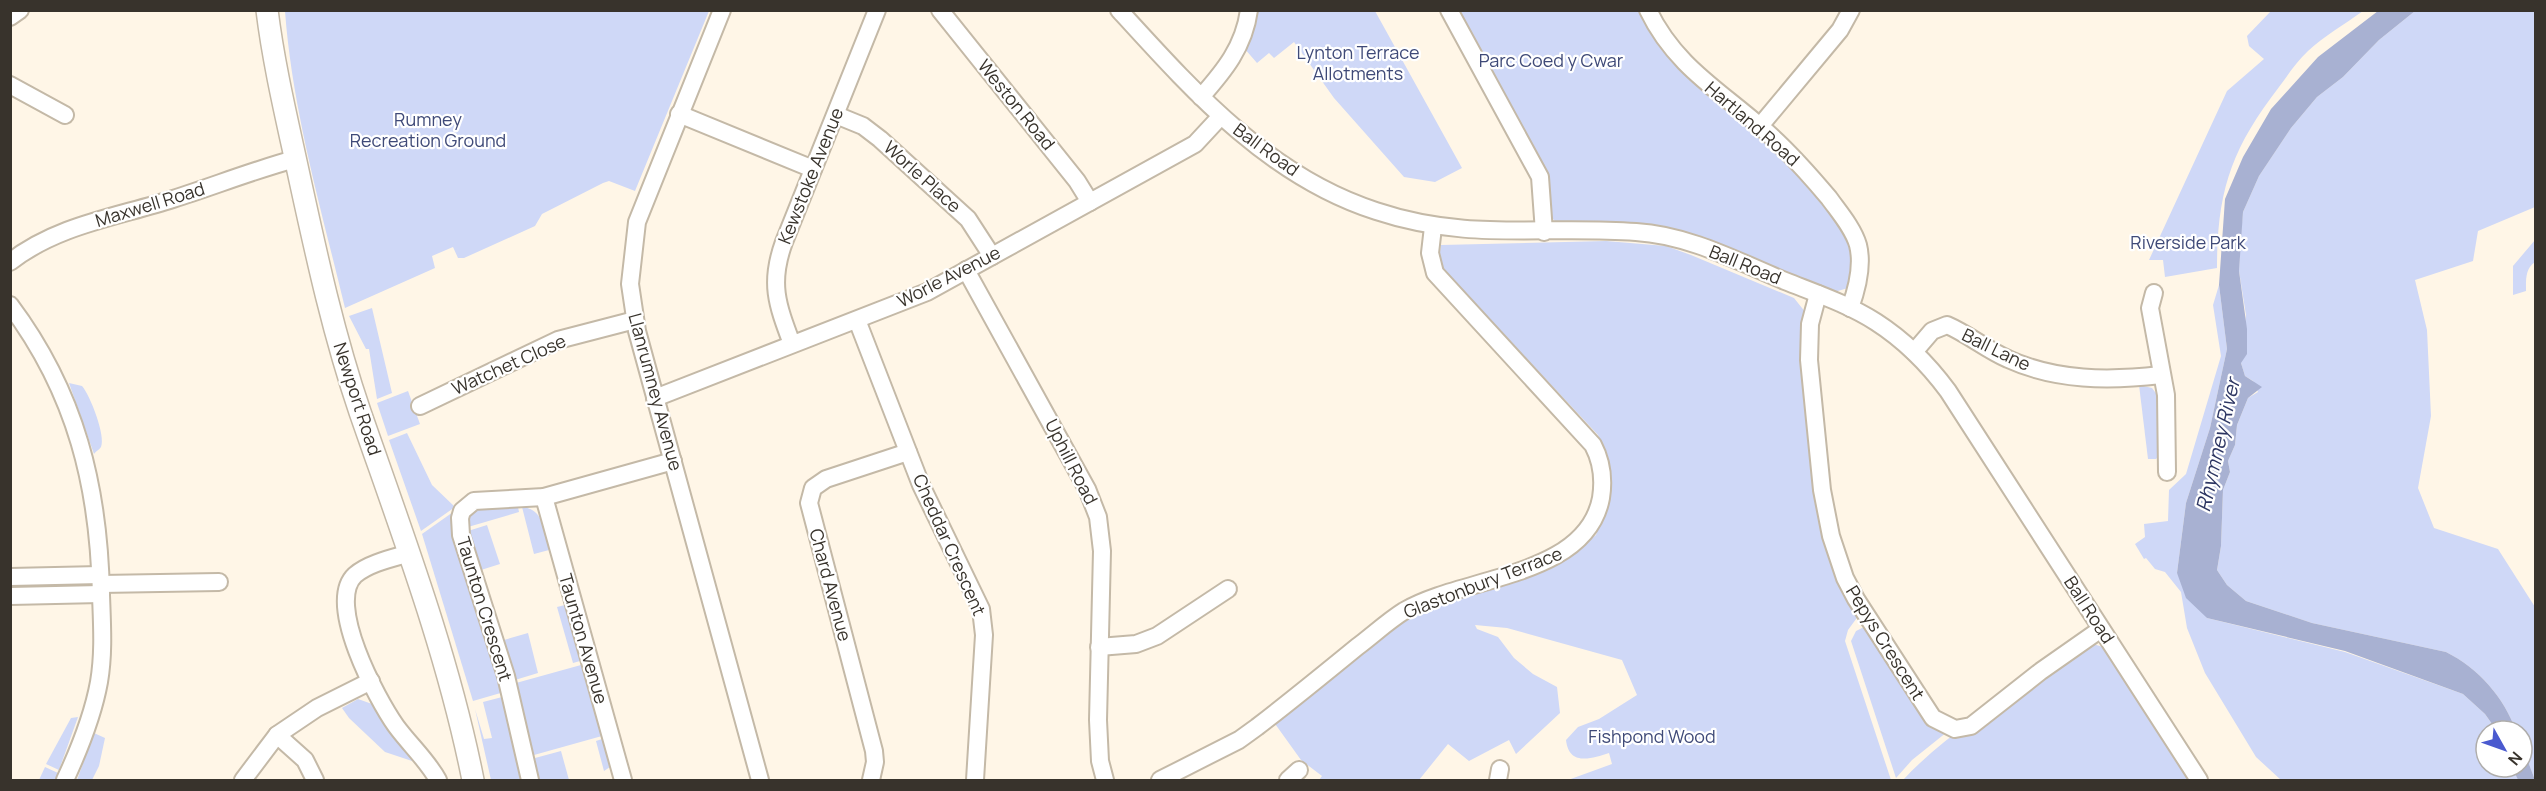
<svg xmlns="http://www.w3.org/2000/svg" width="2546" height="791" viewBox="0 0 2546 791" font-family="Manrope,sans-serif">
<style>
.green{fill:#cfd8f7}
.water{fill:#a8b1d2}
.lines{fill:none;stroke-linecap:round;stroke-linejoin:round}
.minor-casing{stroke:#c4b9a7;stroke-width:20}
.major-casing{stroke:#c4b9a7;stroke-width:24}
.minor{stroke:#fff;stroke-width:16}
.major{stroke:#fff;stroke-width:21}
.labels{text-anchor:middle;stroke-width:4.5;stroke-linejoin:round;paint-order:stroke}
.park-label{font-size:18px;fill:#3f4a78;stroke:#fff}
.street-label{font-size:18px;fill:#38332c;stroke:#fff}
.water-label{font-size:20px;font-style:italic;fill:#2e3763;stroke:#fff}
</style>
<rect width="100%" height="100%" fill="#fff6e7"/>
<g class="green">
<path d="M 285,11 L 285,10 L 709,11 L 635,191 L 609,181 L 603,183 L 542,214 L 535,226 L 464,258 L 458,258 L 453,247 L 432,256 L 435,268 L 345,308 C 322,212 292,109 285,11 Z"/>
<path d="M 1254,11 L 1375,11 L 1462,168 L 1435,182 L 1404,177 L 1334,98 L 1294,42 L 1274,58 L 1269,53 L 1257,63 L 1244,48 Z"/>
<path d="M 1454,11 L 1644,11 L 1819,195 L 1849,239 L 1854,266 L 1848,288 L 1831,293 L 1678,231 C 1638,222 1598,224 1558,224 L 1548,214 Z"/>
<path d="M 2271,11 L 2363,11 C 2345,24 2324,36 2308,51 C 2297,61 2288,75 2279,87 C 2232,148 2217,190 2217,268 L 2165,277 L 2163,260 L 2149,260 L 2227,91 L 2264,59 L 2249,46 L 2247,36 Z"/>
<path d="M 2415,11 L 2535,11 L 2535,207 L 2478,231 L 2473,261 L 2415,280 L 2427,330 L 2431,416 L 2418,488 L 2434,528 L 2498,549 L 2535,607 L 2535,780 L 2522,746 L 2522,731 L 2516,731 C 2504,697 2478,668 2446,652 L 2312,623 L 2246,601 L 2227,585 L 2217,570 L 2221,546 L 2223,490 L 2230,472 L 2228,461 L 2235,445 L 2237,425 L 2248,398 L 2258,392 L 2253,381 L 2245,376 L 2241,363 L 2246,315 L 2239,271 L 2240,244 L 2243,212 L 2259,176 L 2291,128 L 2317,97 L 2343,77 L 2379,40 Z"/>
<path d="M 2535,240 L 2535,262 C 2525,269 2526,280 2526,291 L 2513,295 L 2513,266 Z"/>
<path d="M 1606,241 L 1666,246 L 1691,255 L 1794,298 L 1806,313 L 1814,476 L 1859,615 L 1848,630 L 1845,641 L 1891,780 L 1568,780 L 1612,764 L 1609,753 C 1591,759 1569,766 1566,740 L 1578,727 L 1599,719 L 1637,695 L 1622,660 L 1507,628 L 1475,625 L 1477,629 L 1498,637 L 1514,658 L 1533,674 L 1557,687 L 1560,713 L 1516,754 L 1509,740 L 1469,761 L 1448,744 L 1419,780 L 1319,780 L 1322,776 L 1301,760 L 1273,721 L 1410,612 L 1567,556 L 1596,535 L 1609,491 L 1608,460 L 1598,435 L 1441,267 L 1439,258 L 1441,245 Z"/>
<path d="M 2219,285 L 2227,349 L 2210,428 L 2186,503 L 2177,573 L 2207,618 L 2345,652 L 2463,694 L 2485,714 L 2497,731 L 2486,731 L 2486,767 L 2512,767 L 2518,780 L 2281,780 L 2256,757 L 2205,673 L 2187,628 L 2181,592 L 2165,572 L 2155,569 L 2146,558 L 2144,559 L 2135,544 L 2145,537 L 2144,524 L 2168,521 L 2169,490 L 2186,474 L 2221,356 L 2213,305 Z"/>
<path d="M 372,308 L 392,393 L 377,399 L 369,349 L 366,349 L 349,316 Z"/>
<path d="M 69,383 L 82,386 C 90,395 106,436 101,447 C 99,450 96,451 94,454 Z"/>
<path d="M 2139,385 L 2152,388 L 2158,396 L 2159,456 L 2156,459 L 2148,459 Z"/>
<path d="M 408,391 L 420,424 L 388,436 L 377,403 Z"/>
<path d="M 407,433 L 432,485 L 455,507 L 421,531 L 389,440 Z"/>
<path d="M 518,507 L 519,512 L 468,527 L 468,517 L 476,508 Z"/>
<path d="M 522,507 C 544,509 545,532 549,550 L 534,554 Z"/>
<path d="M 456,510 L 504,692 L 473,701 L 422,534 Z"/>
<path d="M 487,525 L 500,564 L 481,570 L 468,531 Z"/>
<path d="M 10,582 L 93,582 L 94,588 L 11,590 Z"/>
<path d="M 565,605 L 580,661 L 573,663 L 557,607 Z"/>
<path d="M 1862,628 L 1868,628 L 1947,732 L 1912,760 L 1896,778 L 1851,641 L 1856,631 Z"/>
<path d="M 528,633 L 538,673 L 515,680 L 504,640 Z"/>
<path d="M 2093,644 L 2103,647 L 2191,780 L 1903,780 C 1955,724 2028,686 2093,644 Z"/>
<path d="M 581,665 L 602,736 L 534,755 L 516,683 Z"/>
<path d="M 506,696 L 526,780 L 491,780 L 475,709 L 484,739 L 492,738 L 483,702 Z"/>
<path d="M 358,699 L 372,704 L 415,762 L 385,752 L 349,718 L 342,708 Z"/>
<path d="M 78,717 L 59,770 L 46,764 L 71,718 Z"/>
<path d="M 94,733 L 105,738 L 99,766 L 92,780 L 77,780 Z"/>
<path d="M 602,739 L 610,767 L 604,771 L 596,741 Z"/>
<path d="M 561,751 L 569,780 L 538,780 L 535,758 Z"/>
<path d="M 45,767 L 58,773 L 55,780 L 39,780 Z"/>
</g>
<g class="water">
<path d="M 2378,11 L 2415,11 L 2379,40 L 2343,77 L 2317,97 L 2291,128 L 2259,176 L 2243,212 L 2239,271 L 2247,329 L 2247,354 L 2241,363 L 2245,376 L 2262,387 L 2248,398 L 2237,425 L 2235,445 L 2228,461 L 2230,472 L 2223,490 L 2221,546 L 2217,570 L 2227,585 L 2246,601 L 2312,623 L 2446,652 C 2478,668 2504,697 2516,731 L 2497,731 L 2485,714 L 2463,694 L 2345,651 L 2207,618 L 2186,598 L 2177,573 L 2186,503 L 2210,428 L 2227,349 L 2219,285 L 2225,199 L 2243,157 L 2271,109 L 2318,57 Z"/>
<path d="M 2522,746 L 2524,751 L 2535,780 L 2518,780 L 2512,767 L 2522,767 Z"/>
</g>
<g class="lines">
<defs>
<g id="minor">
<path d="M 722,10 L 637,222 L 630,284 L 637,331 L 760,780"/>
<path d="M 940,10 L 1077,181 L 1090,202"/>
<path d="M 1119,10 C 1192,90 1269,177 1376,211 C 1469,242 1542,225 1636,232 C 1688,235 1737,261 1785,281 C 1815,293 1848,304 1876,322 C 1904,340 1928,364 1948,391 L 2199,780"/>
<path d="M 1449,10 L 1540,177 L 1544,232"/>
<path d="M 1648,10 C 1675,66 1719,90 1762,128 C 1787,149 1808,173 1829,198 C 1839,212 1853,228 1858,245 C 1863,265 1857,289 1850,308"/>
<path d="M 10,17 L 20,10"/>
<path d="M 10,85 L 65,115"/>
<path d="M 1201,97 C 1224,71 1244,47 1249,10"/>
<path d="M 679,114 L 813,169"/>
<path d="M 836,115 L 863,126 L 880,139 L 968,219 L 992,256"/>
<path d="M 1760,126 L 1840,30 L 1851,10"/>
<path d="M 10,262 C 57,225 117,217 173,199 C 214,186 254,170 295,159"/>
<path d="M 966,270 L 1087,489 L 1098,517 L 1102,551 L 1098,720 L 1100,761 L 1105,780"/>
<path d="M 2154,293 L 2150,308 L 2166,395 L 2167,472"/>
<path d="M 1818,294 L 1810,324 L 1809,360 L 1822,490 L 1831,536 L 1845,578 L 1856,599 L 1933,718 L 1955,729 L 1971,726 L 2041,671 L 2101,629"/>
<path d="M 10,305 C 76,393 99,487 101,595 C 102,624 104,653 99,682 C 93,715 79,750 65,780"/>
<path d="M 857,320 L 921,485 L 981,609 L 984,635 L 975,780"/>
<path d="M 792,344 C 777,304 769,283 784,242 L 877,10"/>
<path d="M 1914,352 L 1932,331 L 1947,325 C 1968,334 1987,350 2008,359 C 2056,381 2109,381 2161,375"/>
<path d="M 655,398 L 927,292 L 1195,144 L 1221,116"/>
<path d="M 420,406 L 558,340 L 635,320"/>
<path d="M 544,497 L 623,780"/>
<path d="M 410,553 C 393,558 369,563 355,575 C 325,603 377,699 396,726 C 410,745 427,760 438,780"/>
<path d="M 10,577 L 100,575"/>
<path d="M 101,584 L 219,582"/>
<path d="M 10,596 L 101,594"/>
<path d="M 1099,647 L 1136,644 L 1157,636 L 1228,589"/>
<path d="M 277,735 L 305,760 L 315,780"/>
<path d="M 243,780 L 277,735 L 317,708 L 371,681"/>
<path d="M 530,780 L 506,676 L 461,535 L 460,518 L 462,511 L 474,501 L 544,497 L 673,461"/>
<path d="M 871,780 L 875,762 L 874,751 L 809,503 L 813,488 L 826,479 L 908,452"/>
<path d="M 1160,780 L 1239,740 L 1257,727 C 1291,701 1324,674 1357,647 C 1373,635 1388,621 1404,611 C 1463,576 1586,578 1601,498 C 1604,479 1602,462 1593,445 L 1435,273 L 1430,253 L 1433,227"/>
<path d="M 1288,780 L 1299,770"/>
<path d="M 1498,780 L 1500,769"/>
</g>
<path id="major" d="M 267,10 C 274,67 288,124 300,180 C 317,258 334,336 360,412 C 402,533 448,654 473,780"/>
</defs>
<use href="#minor" class="minor-casing"/>
<use href="#major" class="major-casing"/>
<use href="#minor" class="minor"/>
<use href="#major" class="major"/>
</g>
<g class="labels">
<g class="park-label">
<text x="1358" y="59">Lynton Terrace<tspan x="1358" dy="21">Allotments</tspan></text>
<text x="1551" y="67">Parc Coed y Cwar</text>
<text x="428" y="126">Rumney<tspan x="428" dy="21">Recreation Ground</tspan></text>
<text x="2188" y="249">Riverside Park</text>
<text x="1652" y="743">Fishpond Wood</text>
</g>
<g class="street-label">
<text transform="translate(1016 105) rotate(51)" y="6">Weston Road</text>
<text transform="translate(1752 124) rotate(41)" y="6">Hartland Road</text>
<text transform="translate(1266 150) rotate(36)" y="6">Ball Road</text>
<text transform="translate(811 176) rotate(-68)" y="6">Kewstoke Avenue</text>
<text transform="translate(922 177) rotate(42)" y="6">Worle Place</text>
<text transform="translate(150 205) rotate(-17)" y="6">Maxwell Road</text>
<text transform="translate(1745 265) rotate(22)" y="6">Ball Road</text>
<text transform="translate(949 277) rotate(-27)" y="6">Worle Avenue</text>
<text transform="translate(1996 350) rotate(26)" y="6">Ball Lane</text>
<text transform="translate(509 365) rotate(-24)" y="6">Watchet Close</text>
<text transform="translate(655 392) rotate(75)" y="6">Llanrumney Avenue</text>
<text transform="translate(357 399) rotate(72)" y="6">Newport Road</text>
<text transform="translate(1071 462) rotate(63)" y="6">Uphill Road</text>
<text transform="translate(949 545) rotate(66)" y="6">Cheddar Crescent</text>
<text transform="translate(1483 583) rotate(-21)" y="6">Glastonbury Terrace</text>
<text transform="translate(830 585) rotate(75)" y="6">Chard Avenue</text>
<text transform="translate(484 609) rotate(73)" y="6">Taunton Crescent</text>
<text transform="translate(2089 610) rotate(57)" y="6">Ball Road</text>
<text transform="translate(583 639) rotate(74)" y="6">Taunton Avenue</text>
<text transform="translate(1885 643) rotate(58)" y="6">Pepys Crescent</text>
</g>
<g class="water-label">
<text transform="translate(2218 445) rotate(-77)" y="7">Rhymney River</text>
</g>
</g>
<rect width="2546" height="791" fill="none" stroke="#38332c" stroke-width="24"/>
<g transform="translate(2504 749) rotate(130)"><circle r="28" fill="#ffffff" stroke="#afadab" stroke-width="1.5"/>
<path d="M0-4.5L10 22L0 15L-10 22Z" fill="#4a5acf"/>
<text y="-9" font-size="16" font-weight="bold" text-anchor="middle" fill="#38332c">N</text>
</g>
</svg>
